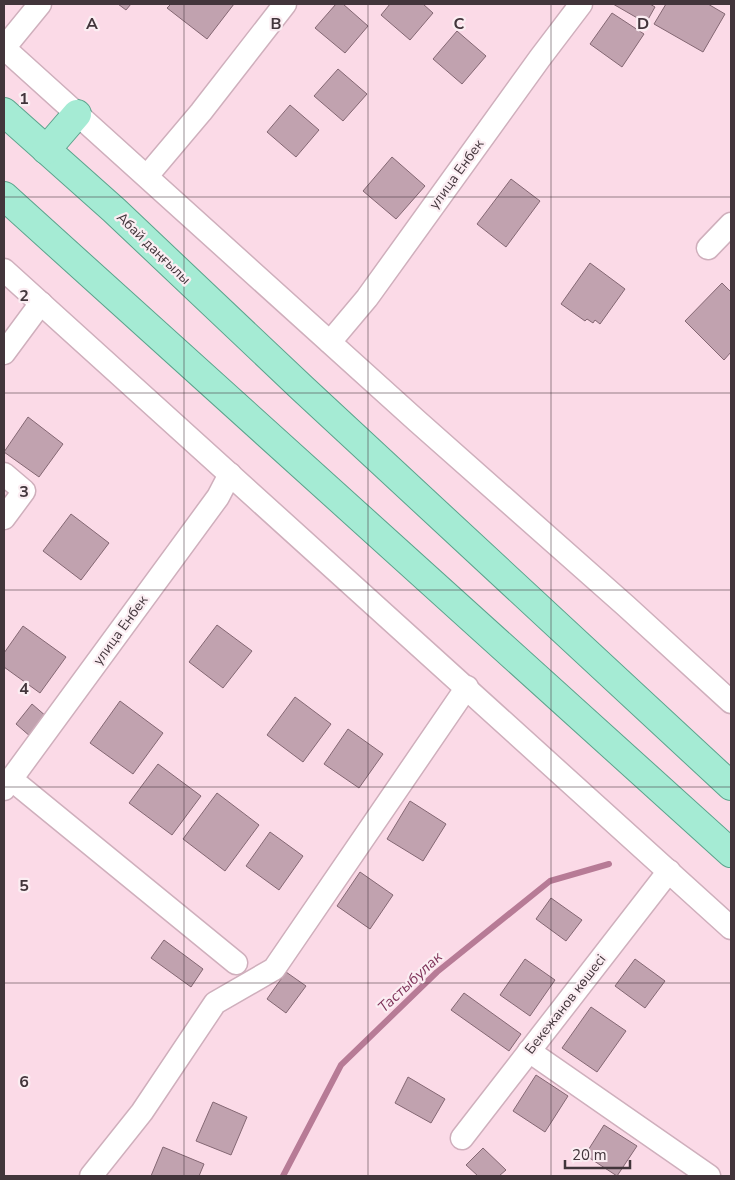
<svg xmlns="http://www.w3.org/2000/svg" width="735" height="1180" viewBox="0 0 735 1180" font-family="'Nunito Sans',sans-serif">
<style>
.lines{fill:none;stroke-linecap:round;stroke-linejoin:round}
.stream{stroke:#b77b96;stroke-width:6}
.building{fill:#c1a2af;stroke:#846773}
.minor-casing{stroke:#cfafbc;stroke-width:25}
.major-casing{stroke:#5ba38c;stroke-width:30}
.minor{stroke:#fff;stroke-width:22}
.major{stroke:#a5ebd4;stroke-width:28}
.grid{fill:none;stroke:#42353b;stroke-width:1;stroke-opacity:0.55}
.labels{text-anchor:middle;stroke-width:4.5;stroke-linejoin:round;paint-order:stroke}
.street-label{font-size:14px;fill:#42353b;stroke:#fbedf2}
.water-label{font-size:15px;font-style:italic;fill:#7f345a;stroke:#fbedf2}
.grid-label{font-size:16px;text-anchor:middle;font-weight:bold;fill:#42353b;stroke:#fbedf2;stroke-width:4.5;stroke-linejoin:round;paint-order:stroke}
</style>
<rect width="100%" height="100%" fill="#fbdae7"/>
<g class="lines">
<path class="stream" d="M 283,1176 L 341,1065 L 437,972 L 550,881 L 609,864"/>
</g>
<g class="building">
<path d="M 118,4 L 131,4 L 126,10 Z"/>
<path d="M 171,4 L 234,4 L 207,39 L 167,8 Z"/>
<path d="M 336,4 L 343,4 L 368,26 L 345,53 L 315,28 Z"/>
<path d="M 390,4 L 423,4 L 433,13 L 410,40 L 381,15 Z"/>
<path d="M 613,4 L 650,4 L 655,7 L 646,23 Z"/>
<path d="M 666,4 L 708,4 L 725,14 L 703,52 L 654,24 Z"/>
<path d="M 612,13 L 644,34 L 622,67 L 590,44 Z"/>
<path d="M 457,31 L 486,56 L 462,84 L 433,59 Z"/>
<path d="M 338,69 L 367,94 L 343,121 L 314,96 Z"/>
<path d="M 290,105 L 319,130 L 296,157 L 267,132 Z"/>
<path d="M 392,157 L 425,186 L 396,219 L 363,191 Z"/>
<path d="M 511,179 L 540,201 L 506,247 L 477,224 Z"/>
<path d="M 590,263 L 625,289 L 600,324 L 595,320 L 593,323 L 587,319 L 585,321 L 561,304 Z"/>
<path d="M 722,283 L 731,292 L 731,352 L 724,360 L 685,321 Z"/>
<path d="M 28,417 L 63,444 L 39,477 L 4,452 Z"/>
<path d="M 71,514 L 109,543 L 81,580 L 43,551 Z"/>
<path d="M 217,625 L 252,651 L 223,688 L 189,662 Z"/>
<path d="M 23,626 L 66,657 L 40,693 L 4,667 L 4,653 Z"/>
<path d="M 295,697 L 331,724 L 303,762 L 267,735 Z"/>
<path d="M 120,701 L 163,733 L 133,774 L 90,743 Z"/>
<path d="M 32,704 L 47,717 L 31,737 L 16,724 Z"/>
<path d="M 348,729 L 383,754 L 359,788 L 324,764 Z"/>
<path d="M 158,764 L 201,796 L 172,835 L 129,803 Z"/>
<path d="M 217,793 L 259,825 L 225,871 L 183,839 Z"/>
<path d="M 410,801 L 446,824 L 423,861 L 387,839 Z"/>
<path d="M 270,832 L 303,856 L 279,890 L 246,866 Z"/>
<path d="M 360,872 L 393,895 L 370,929 L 337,906 Z"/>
<path d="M 551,898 L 582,920 L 566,941 L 536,919 Z"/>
<path d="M 164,940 L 203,969 L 191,987 L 151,958 Z"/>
<path d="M 525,959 L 555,980 L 530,1016 L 500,995 Z"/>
<path d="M 635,959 L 665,981 L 645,1008 L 615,986 Z"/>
<path d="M 286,972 L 306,986 L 286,1013 L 267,999 Z"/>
<path d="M 464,993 L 521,1034 L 509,1051 L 451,1010 Z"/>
<path d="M 591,1007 L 626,1031 L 597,1072 L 562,1048 Z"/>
<path d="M 536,1075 L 568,1096 L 545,1132 L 513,1111 Z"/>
<path d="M 408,1077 L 445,1099 L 431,1123 L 395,1103 Z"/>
<path d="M 213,1102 L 247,1117 L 231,1155 L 196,1141 Z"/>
<path d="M 604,1125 L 637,1146 L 617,1176 L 585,1155 Z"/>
<path d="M 163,1147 L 204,1164 L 199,1176 L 151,1176 Z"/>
<path d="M 483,1148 L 506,1170 L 499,1176 L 478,1176 L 466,1165 Z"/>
</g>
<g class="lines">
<defs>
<g id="minor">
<path d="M 4,48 L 417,421 L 626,606 L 731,702"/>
<path d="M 4,48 L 40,4"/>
<path d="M 147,176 L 201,112 L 285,4"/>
<path d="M 708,248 L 731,224"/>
<path d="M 4,270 L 731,928"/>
<path d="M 330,342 L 367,298 L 540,58 L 581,4"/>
<path d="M 4,353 L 41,303"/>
<path d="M 4,474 L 24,491 L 4,518"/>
<path d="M 11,779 L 236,963"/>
<path d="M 4,789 L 218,497 L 230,474"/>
<path d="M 529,1051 L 709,1176"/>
<path d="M 462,1138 L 669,871"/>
<path d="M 91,1176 L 142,1112 L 215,1003 L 274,969 L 467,687"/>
</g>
<g id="major">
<path d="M 4,112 L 114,210 L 302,388 L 731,786"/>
<path d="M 46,150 L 77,114"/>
<path d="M 4,196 L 731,853"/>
</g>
</defs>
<use href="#minor" class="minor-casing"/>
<use href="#major" class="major-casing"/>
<use href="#minor" class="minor"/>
<use href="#major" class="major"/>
</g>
<path class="grid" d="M 184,4 L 184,1176M 368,4 L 368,1176M 551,4 L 551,1176M 4,197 L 731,197M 4,393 L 731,393M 4,590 L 731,590M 4,787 L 731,787M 4,983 L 731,983"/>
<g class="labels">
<g class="street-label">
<text transform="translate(456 174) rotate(-54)" y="5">улица Енбек</text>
<text transform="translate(154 248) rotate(44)" y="5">Абай даңғылы</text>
<text transform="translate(120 630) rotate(-54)" y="5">улица Енбек</text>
<text transform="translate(565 1004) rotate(-52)" y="5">Бекежанов көшесі</text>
</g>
<g class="water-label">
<text transform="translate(410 982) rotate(-43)" y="5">Тастыбулак</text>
</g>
</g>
<g class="grid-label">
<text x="92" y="29">A</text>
<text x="276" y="29">B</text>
<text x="459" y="29">C</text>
<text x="643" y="29">D</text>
<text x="24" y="104">1</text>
<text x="24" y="301">2</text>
<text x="24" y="497">3</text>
<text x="24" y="694">4</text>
<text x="24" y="891">5</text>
<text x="24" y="1087">6</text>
</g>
<rect width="735" height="1180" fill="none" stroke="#42353b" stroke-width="10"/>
<path d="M565 1160v8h65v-8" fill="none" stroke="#42353b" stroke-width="2.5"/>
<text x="572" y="1160" font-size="15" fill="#42353b" stroke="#fbedf2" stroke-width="4" paint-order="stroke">20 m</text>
</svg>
